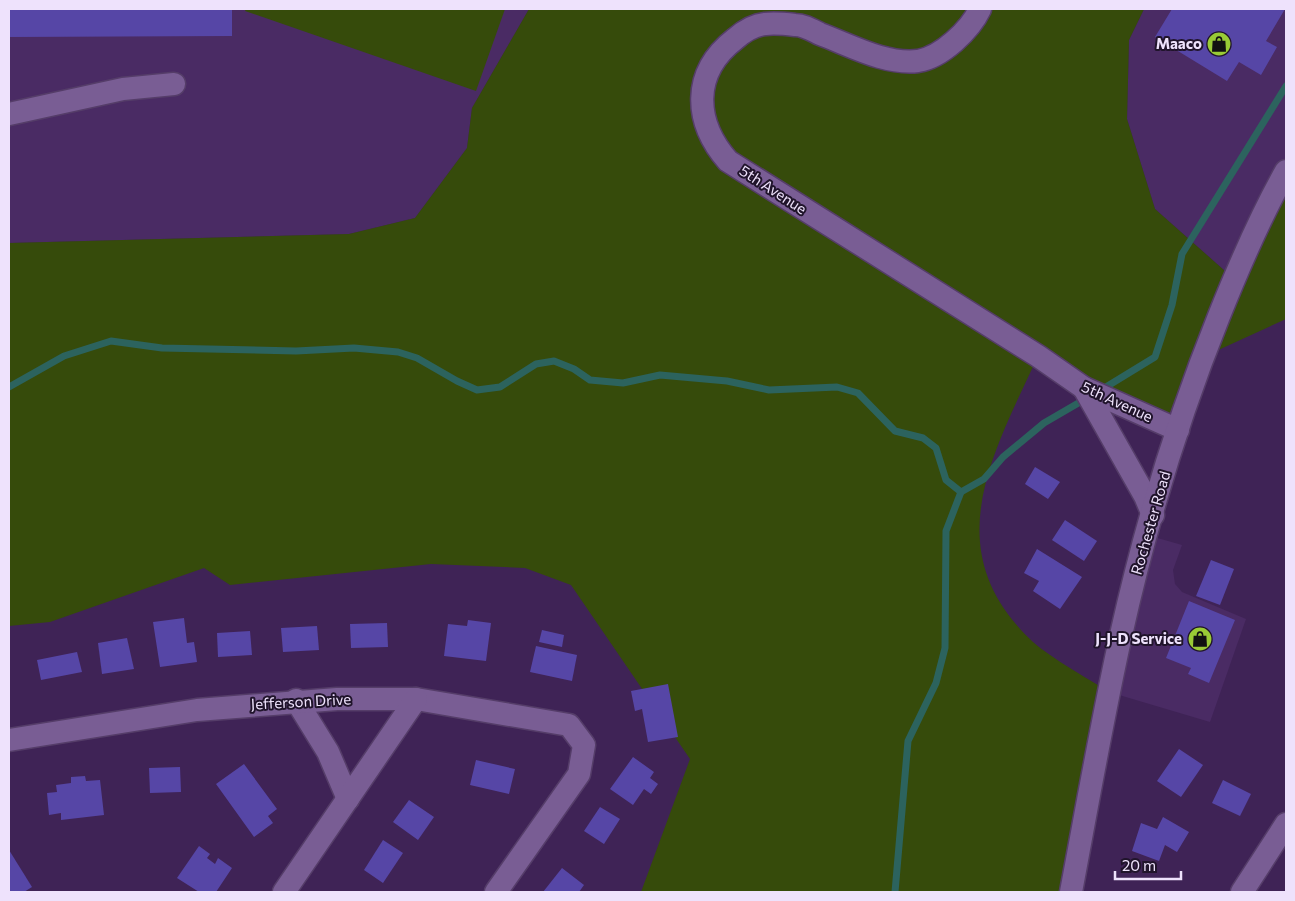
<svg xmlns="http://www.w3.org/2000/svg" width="1295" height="901" viewBox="0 0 1295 901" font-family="Commissioner,sans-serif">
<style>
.built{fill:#4a2b64}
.green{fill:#364b0b}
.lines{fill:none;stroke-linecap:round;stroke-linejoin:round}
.stream{stroke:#2c635e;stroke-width:7}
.building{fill:#5646a6}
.minor-casing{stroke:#553d69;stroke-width:25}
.minor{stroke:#795d94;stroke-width:22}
.labels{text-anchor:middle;stroke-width:4;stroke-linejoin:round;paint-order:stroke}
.poi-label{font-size:15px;font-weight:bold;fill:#eee2fc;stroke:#20142b;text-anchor:end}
.street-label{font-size:15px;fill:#eee2fc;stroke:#20142b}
</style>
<rect width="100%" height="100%" fill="#3f2356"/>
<g class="built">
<path d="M 9,9 L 529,9 L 472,108 L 467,148 L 415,218 L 349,234 L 9,243 Z"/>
<path d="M 1144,9 L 1286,9 L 1286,171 L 1234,279 L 1155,209 L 1127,119 L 1129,40 Z"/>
<path d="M 1147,535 L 1182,545 L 1173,570 L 1175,584 L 1182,592 L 1246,619 L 1210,722 L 1109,692 Z"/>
</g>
<g class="green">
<path d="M 246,9 L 505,9 L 476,91 L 245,11 Z"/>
<path d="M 529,9 L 1144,9 L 1129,40 L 1127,119 L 1155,209 L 1234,279 L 1286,171 L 1286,319 L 1203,357 L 1178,430 L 1038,356 C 993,454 935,550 1033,642 C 1051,658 1087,678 1109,692 L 1071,892 L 641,892 L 690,759 L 571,585 L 525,568 L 431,564 L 230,585 L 204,568 L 50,622 L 9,626 L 9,243 L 349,234 L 415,218 L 467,148 L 472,108 Z"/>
</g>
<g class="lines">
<g class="stream">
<path d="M 9,387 L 64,356 L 111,341 L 162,348 L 296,351 L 354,348 L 398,352 L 417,358 L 457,381 L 477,390 L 500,387 L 536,364 L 554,361 L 574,369 L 590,380 L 623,383 L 660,375 L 727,381 L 769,390 L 837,387 L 858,393 L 895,431 L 923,438 L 936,448 L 946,480 L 961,492"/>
<path d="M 1101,390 L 1155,357 L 1172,305 L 1182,254 L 1286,86"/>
<path d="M 895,892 L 908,741 L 936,683 L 945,648 L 946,531 L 961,492 L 984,479 L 1003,457 L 1044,423 L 1087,398"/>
</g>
</g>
<g class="building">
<path d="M 9,9 L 232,9 L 232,36 L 9,37 Z"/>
<path d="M 1172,9 L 1285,9 L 1266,41 L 1277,47 L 1261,75 L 1239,62 L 1227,81 L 1155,37 Z"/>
<path d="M 1035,467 L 1060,482 L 1048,499 L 1025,484 Z"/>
<path d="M 1065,520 L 1097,541 L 1084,561 L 1052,540 Z"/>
<path d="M 1037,549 L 1082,577 L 1060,609 L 1033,591 L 1039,581 L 1024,573 Z"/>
<path d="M 1211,560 L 1234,569 L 1220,605 L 1196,596 Z"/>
<path d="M 1189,601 L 1235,620 L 1209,683 L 1188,674 L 1191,668 L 1166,658 Z"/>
<path d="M 184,618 L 187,643 L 194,642 L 197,662 L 160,667 L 153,622 Z"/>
<path d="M 468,620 L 491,623 L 486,661 L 444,656 L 448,624 L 467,626 Z"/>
<path d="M 387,623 L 388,647 L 351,648 L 350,624 Z"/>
<path d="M 317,626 L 319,650 L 283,652 L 281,628 Z"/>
<path d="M 542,630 L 564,635 L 562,647 L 539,642 Z"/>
<path d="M 250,631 L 252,655 L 218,657 L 217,633 Z"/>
<path d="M 127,638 L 134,669 L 102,674 L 98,643 Z"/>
<path d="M 536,646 L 577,655 L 572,681 L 530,672 Z"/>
<path d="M 77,652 L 82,672 L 41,680 L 37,660 Z"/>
<path d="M 668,684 L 678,737 L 648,742 L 642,709 L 635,711 L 631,691 Z"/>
<path d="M 1179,749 L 1203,765 L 1181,797 L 1157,781 Z"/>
<path d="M 633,757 L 654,772 L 650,778 L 658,784 L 651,794 L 644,789 L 633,805 L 610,789 Z"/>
<path d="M 476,760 L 515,769 L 509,794 L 470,785 Z"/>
<path d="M 244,764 L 277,809 L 268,816 L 273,823 L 254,837 L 216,784 Z"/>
<path d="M 180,767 L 181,792 L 150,793 L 149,768 Z"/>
<path d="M 85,776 L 86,781 L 100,780 L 104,815 L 61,820 L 61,813 L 49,815 L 47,793 L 57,792 L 56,785 L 71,783 L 71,777 Z"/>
<path d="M 1223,780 L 1251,794 L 1240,816 L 1212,803 Z"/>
<path d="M 409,800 L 434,817 L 418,840 L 393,822 Z"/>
<path d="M 600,807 L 620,819 L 604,844 L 584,831 Z"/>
<path d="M 1163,817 L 1189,832 L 1177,852 L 1165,845 L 1159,861 L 1132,851 L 1141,823 L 1157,829 Z"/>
<path d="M 383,840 L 403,853 L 383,883 L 364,870 Z"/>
<path d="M 199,846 L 210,854 L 207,858 L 215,864 L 218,858 L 232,868 L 216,892 L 199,892 L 177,878 Z"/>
<path d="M 9,850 L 32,887 L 24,892 L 9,892 Z"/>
<path d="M 562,868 L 584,885 L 579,892 L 543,892 Z"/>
</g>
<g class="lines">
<defs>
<g id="minor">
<path d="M 980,9 C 970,30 942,57 918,61 C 885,65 850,45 820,34 C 812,30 804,25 795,25 C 786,24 774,23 765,24 C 754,25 743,32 735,39 C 691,73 694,122 728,161 L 1038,356 L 1084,388 L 1178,430"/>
<path d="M 9,114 L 123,89 L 174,84"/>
<path d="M 1084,388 L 1145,496 L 1153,515"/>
<path d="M 296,700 L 328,752 L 348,799"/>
<path d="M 9,740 L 197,710 L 337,699 L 416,699 L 569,725 L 584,745 L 579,774 L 496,892"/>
<path d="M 284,892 L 416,699"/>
<path d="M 1071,892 C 1087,807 1102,720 1121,635 C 1145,527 1178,418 1219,316 C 1239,266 1260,217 1286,171"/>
<path d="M 1242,892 L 1286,824"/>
</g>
</defs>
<use href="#minor" class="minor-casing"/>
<use href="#minor" class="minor"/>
</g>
<defs>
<symbol id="shop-disc" viewBox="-11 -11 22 22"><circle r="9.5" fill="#99cb36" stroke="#20142b"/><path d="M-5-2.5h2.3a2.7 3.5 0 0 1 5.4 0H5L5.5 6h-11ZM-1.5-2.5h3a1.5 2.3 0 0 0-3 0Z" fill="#111"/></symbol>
</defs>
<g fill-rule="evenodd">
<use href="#shop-disc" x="1205" y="30" width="28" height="28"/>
<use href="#shop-disc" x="1186" y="625" width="28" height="28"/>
</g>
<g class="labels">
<g class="poi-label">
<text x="1202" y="49">Maaco</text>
<text x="1182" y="644">J-J-D Service</text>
</g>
<g class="street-label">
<text transform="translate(773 190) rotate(33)" y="5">5th Avenue</text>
<text transform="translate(1117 402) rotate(25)" y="5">5th Avenue</text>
<text transform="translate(1151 523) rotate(-74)" y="5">Rochester Road</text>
<text transform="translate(301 702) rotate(-3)" y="5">Jefferson Drive</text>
</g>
</g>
<rect width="1295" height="901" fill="none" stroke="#eee2fc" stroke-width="20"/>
<path d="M1115 871v8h66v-8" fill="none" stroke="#eee2fc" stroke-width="2.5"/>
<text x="1122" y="871" font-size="15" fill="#eee2fc" stroke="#20142b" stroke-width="4" paint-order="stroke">20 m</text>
</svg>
